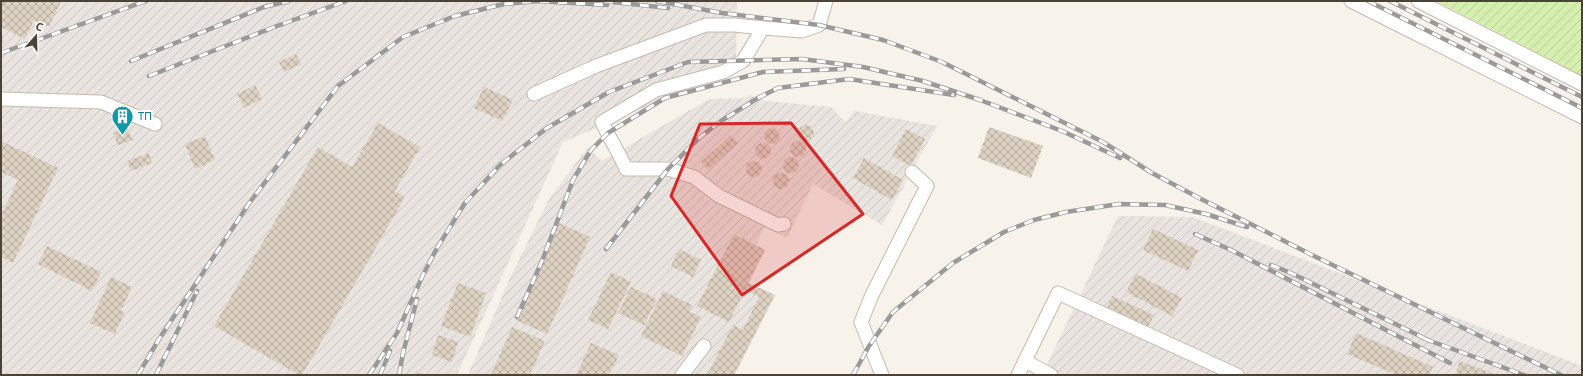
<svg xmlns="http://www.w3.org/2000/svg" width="1583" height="376" viewBox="0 0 1583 376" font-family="'Noto Sans',sans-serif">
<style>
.industrial{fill:url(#industrial-furrows)}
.garden{fill:url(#garden-furrows)}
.building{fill:url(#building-cross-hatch)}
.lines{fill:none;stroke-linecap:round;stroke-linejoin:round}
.minor-casing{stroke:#c4bbac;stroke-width:15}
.minor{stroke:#fff;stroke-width:13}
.rail-casing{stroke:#9a9a9a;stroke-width:4.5}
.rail{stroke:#fff;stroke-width:3;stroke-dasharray:9;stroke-linecap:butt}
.marked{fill:#d62828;fill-opacity:0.2;stroke:#d62828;stroke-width:3;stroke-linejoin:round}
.labels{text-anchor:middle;stroke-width:4;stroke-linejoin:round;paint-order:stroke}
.culture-label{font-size:11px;fill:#0d838f;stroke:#fff;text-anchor:start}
</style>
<defs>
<pattern id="industrial-furrows" width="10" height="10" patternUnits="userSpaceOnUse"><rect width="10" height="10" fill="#e9e4df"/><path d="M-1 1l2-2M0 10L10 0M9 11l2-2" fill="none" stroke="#cac5c0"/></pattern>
<pattern id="garden-furrows" width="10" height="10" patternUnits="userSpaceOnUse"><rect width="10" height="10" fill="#d4efb0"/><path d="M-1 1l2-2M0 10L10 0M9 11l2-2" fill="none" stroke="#b8ce98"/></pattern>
<pattern id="building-cross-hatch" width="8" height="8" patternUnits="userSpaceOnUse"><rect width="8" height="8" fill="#ddd1c1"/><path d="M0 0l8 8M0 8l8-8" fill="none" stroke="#b5ab9e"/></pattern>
</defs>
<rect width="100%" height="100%" fill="#f7f3eb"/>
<g class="industrial">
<path d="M 1,1 L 737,1 L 736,69 L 563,142 L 457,375 L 1,375 Z"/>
<path d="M 750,95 L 765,101 L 831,107 L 845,122 L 855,111 L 937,126 L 882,225 L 813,184 L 787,238 L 765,227 L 756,245 L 765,250 L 749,283 L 775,295 L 734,375 L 468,375 L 509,280 L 549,199 L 588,147 L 602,161 L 709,99 L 745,98 Z"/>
<path d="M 1118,216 L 1193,217 L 1582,366 L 1582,375 L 1042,375 Z"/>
</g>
<path class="garden" d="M 1436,1 L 1582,1 L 1582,76 Z"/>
<g class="building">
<path d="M 1,1 L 61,1 L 49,27 L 34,20 L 25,39 L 1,27 Z"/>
<path d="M 1,33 L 4,42 L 1,43 Z"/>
<path d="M 296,54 L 301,64 L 284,72 L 279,62 Z"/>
<path d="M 255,85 L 262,99 L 244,108 L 237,94 Z"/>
<path d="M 484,87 L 513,100 L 502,121 L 474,108 Z"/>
<path d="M 378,123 L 420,147 L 395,191 L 405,197 L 302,375 L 299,375 L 214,326 L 318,147 L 352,167 Z"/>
<circle cx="806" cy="133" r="8"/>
<path d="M 127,127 L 133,140 L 118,145 L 113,133 Z"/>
<path d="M 989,127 L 1043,146 L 1031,178 L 978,158 Z"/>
<circle cx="772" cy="136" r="8"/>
<path d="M 906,129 L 925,139 L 911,166 L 892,156 Z"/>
<path d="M 731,135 L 738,143 L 708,170 L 701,162 Z"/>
<path d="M 205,136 L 215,160 L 195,169 L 185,144 Z"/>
<circle cx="798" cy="149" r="8"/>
<path d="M 1,141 L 58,168 L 13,263 L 1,257 L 1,216 L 18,180 L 1,172 Z"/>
<circle cx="763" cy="151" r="8"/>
<path d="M 149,153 L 152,163 L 131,171 L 127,161 Z"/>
<circle cx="791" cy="165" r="8"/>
<path d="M 864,158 L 903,180 L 892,200 L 853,178 Z"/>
<circle cx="754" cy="169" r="8"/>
<circle cx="781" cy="181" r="8"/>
<path d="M 559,223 L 590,237 L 547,334 L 516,320 Z"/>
<path d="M 1153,229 L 1198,250 L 1188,271 L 1143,250 Z"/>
<path d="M 734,234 L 765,250 L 748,283 L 775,295 L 734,375 L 707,375 L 733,325 L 743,330 L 759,297 L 745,290 L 729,322 L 697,306 Z"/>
<path d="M 47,246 L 101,272 L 92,291 L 38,264 Z"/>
<path d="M 679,249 L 701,260 L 693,277 L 671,266 Z"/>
<path d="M 611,272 L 631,282 L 608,329 L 588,320 Z"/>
<path d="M 1136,274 L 1182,298 L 1172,316 L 1126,292 Z"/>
<path d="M 111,277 L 132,287 L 121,311 L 125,312 L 115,334 L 90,323 Z"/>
<path d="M 458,283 L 486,293 L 470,337 L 441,326 Z"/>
<path d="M 631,287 L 657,299 L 644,325 L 618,313 Z"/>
<path d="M 663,291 L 692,305 L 689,311 L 701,317 L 682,356 L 641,336 Z"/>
<path d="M 1112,296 L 1154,315 L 1147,330 L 1105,311 Z"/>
<path d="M 512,327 L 545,341 L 530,375 L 491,375 Z"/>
<path d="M 1356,333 L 1433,367 L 1429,375 L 1397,375 L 1347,354 Z"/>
<path d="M 438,335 L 458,342 L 452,362 L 432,355 Z"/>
<path d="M 591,343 L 619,355 L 609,375 L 576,375 Z"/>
<path d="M 1460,361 L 1497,375 L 1455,375 Z"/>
<path d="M 416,371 L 423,375 L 414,375 Z"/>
</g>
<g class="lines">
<defs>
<g id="minor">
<path d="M 1351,1 L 1582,117"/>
<path d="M 1418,1 L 1582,84"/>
<path d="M 534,94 L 596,66 L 706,25 L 734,25 L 763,28"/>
<path d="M 1,99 L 101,102 L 155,124"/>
<path d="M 784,224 L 778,225 L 719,196 L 694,177 L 668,169 L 626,169 C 619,152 609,138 602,122 L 656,90 L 723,72 L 743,61 L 763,28 L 802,31 L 819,25 L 826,1"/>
<path d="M 1025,361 L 1051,375"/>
<path d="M 682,375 L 704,346"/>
<path d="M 882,375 L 861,322 L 872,295 L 927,186 L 912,172"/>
<path d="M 1018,375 L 1058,293 L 1237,375"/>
</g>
</defs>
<use href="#minor" class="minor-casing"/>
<use href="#minor" class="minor"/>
<defs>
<g id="rail">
<path d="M 604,1 L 668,8"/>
<path d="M 657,1 L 722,13 L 819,25 L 883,40 L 942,62 L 1103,142 L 1152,173 L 1203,200 L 1316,257 L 1561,375"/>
<path d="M 1368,1 L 1582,108"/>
<path d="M 1390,1 L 1582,97"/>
<path d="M 1,53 L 146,1"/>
<path d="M 131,61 L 264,7 L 289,1"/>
<path d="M 149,76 L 277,26 L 346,1"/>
<path d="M 1195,234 L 1231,250 L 1450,363"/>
<path d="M 606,249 L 668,169 L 699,138 L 721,121 L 758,98 L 778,88 L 849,79 L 954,95"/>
<path d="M 1271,265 L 1291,273 L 1430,341"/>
<path d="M 517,317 L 542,261 L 573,180 L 591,150 L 608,133 L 665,98 L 763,72 L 844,69"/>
<path d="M 1425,339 L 1524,375"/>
<path d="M 138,375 L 159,339 L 250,202 L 338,86 L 403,37 L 455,16 L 504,4 L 537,1 L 607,5"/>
<path d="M 156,375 L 197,291"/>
<path d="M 369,375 L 397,333 L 423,275 L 437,248 L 465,203 L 500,165 L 547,128 L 609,92 L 688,62 L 802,59 L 863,67 L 923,81 L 980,100 L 1062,131 L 1120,158"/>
<path d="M 380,375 L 390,351"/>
<path d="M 399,375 L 403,353 L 417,299"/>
<path d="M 853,375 L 869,346 L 893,312 L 953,263 L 1004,232 L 1034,220 L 1066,212 L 1119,204 L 1165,205 L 1206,214 L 1247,227"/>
</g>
</defs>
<use href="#rail" class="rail-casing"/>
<use href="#rail" class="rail"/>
</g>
<path class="marked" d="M 791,123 L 863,214 L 742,295 L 671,196 L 700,124 Z"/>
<defs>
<symbol id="building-pin" viewBox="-11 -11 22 30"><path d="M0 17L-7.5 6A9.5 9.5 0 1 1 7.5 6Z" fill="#0f9aa8" stroke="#fff"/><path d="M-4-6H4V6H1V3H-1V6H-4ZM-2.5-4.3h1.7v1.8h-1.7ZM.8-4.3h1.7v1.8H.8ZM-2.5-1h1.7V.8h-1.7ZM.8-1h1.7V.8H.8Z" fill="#fff"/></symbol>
</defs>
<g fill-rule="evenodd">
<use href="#building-pin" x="110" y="104" width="25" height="34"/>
</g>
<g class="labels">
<g class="culture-label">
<text x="138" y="120">ТП</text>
</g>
</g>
<rect width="1583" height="376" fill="none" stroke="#4c4337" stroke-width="4"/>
<g transform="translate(36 36) rotate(20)" stroke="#ffffff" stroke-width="3" paint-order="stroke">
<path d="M0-3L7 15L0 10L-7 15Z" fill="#4c4337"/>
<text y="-6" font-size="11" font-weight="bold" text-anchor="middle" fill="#4c4337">С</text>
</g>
</svg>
